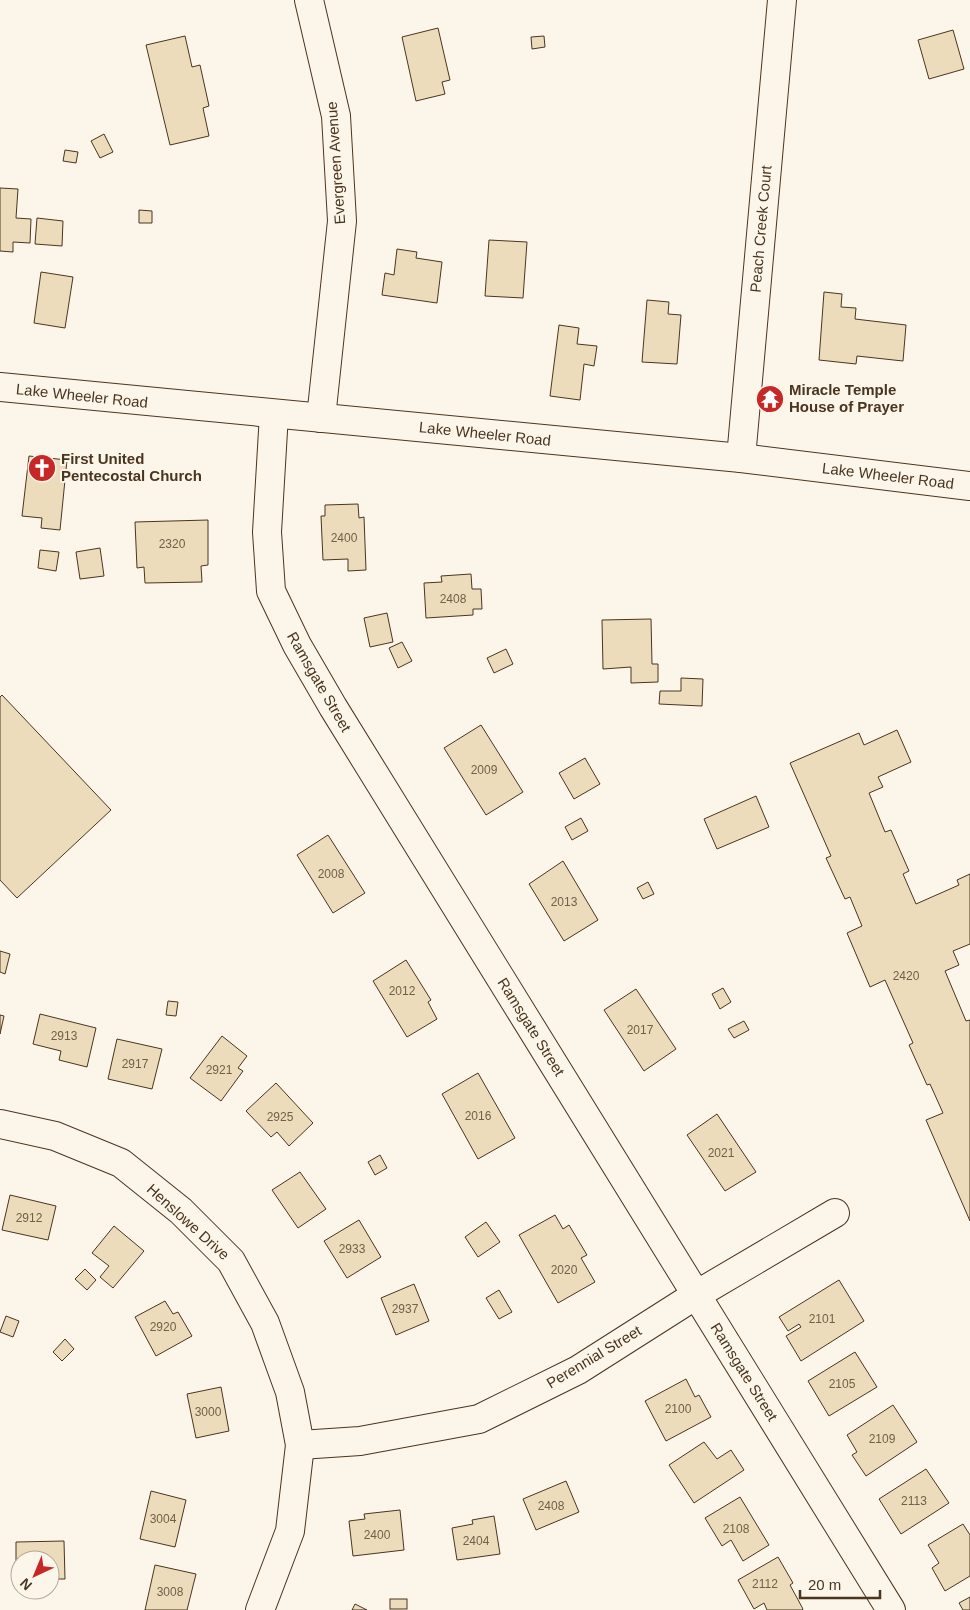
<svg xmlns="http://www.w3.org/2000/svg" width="970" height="1610" viewBox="0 0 970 1610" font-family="Helvetica,sans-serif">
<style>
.building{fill:#ecdcbc;stroke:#4a3520}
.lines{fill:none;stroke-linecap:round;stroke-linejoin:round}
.minor-casing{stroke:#4a3520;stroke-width:30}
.major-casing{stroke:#4a3520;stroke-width:30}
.minor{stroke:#fbf6e9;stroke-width:28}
.major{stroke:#fbf6e9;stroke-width:28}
.labels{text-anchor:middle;stroke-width:4;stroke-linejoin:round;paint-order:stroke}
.number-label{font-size:12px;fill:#725f47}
.street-label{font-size:15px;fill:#4a3520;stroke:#fbf6e9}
.poi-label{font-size:15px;font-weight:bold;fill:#4a3520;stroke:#fbf6e9;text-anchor:start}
</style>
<rect width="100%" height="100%" fill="#fbf6e9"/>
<g class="building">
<path d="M 438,28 L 450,80 L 442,82 L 445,94 L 416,101 L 402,37 Z"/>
<path d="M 953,30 L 964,69 L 929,79 L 918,40 Z"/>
<path d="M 185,36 L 192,67 L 200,65 L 209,106 L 203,108 L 209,136 L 170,145 L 146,45 Z"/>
<path d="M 544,36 L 545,47 L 532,49 L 531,37 Z"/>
<path d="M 104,134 L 113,152 L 100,158 L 91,141 Z"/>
<path d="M 65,150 L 78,152 L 76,163 L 63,161 Z"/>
<path d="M 0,188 L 18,189 L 16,218 L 31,219 L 30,243 L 13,242 L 13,252 L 0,251 Z"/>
<path d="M 139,210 L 152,211 L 152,223 L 139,223 Z"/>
<path d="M 37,218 L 63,221 L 62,246 L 35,244 Z"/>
<path d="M 489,240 L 527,242 L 523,298 L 485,296 Z"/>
<path d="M 397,249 L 417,252 L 416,258 L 442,262 L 437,303 L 382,295 L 385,273 L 394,275 Z"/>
<path d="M 41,272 L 73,277 L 65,328 L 34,323 Z"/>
<path d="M 824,292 L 842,294 L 841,307 L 856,308 L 855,319 L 906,325 L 903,361 L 857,356 L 856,364 L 819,360 Z"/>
<path d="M 647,300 L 669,302 L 668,314 L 681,315 L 677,364 L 642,362 Z"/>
<path d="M 559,325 L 579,328 L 577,344 L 597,346 L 594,366 L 584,364 L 580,400 L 550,396 Z"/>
<path d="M 29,456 L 67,460 L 60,530 L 41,528 L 42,518 L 22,516 Z"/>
<path d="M 358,504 L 359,518 L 364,517 L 366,570 L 348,571 L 348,559 L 323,560 L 321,516 L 325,516 L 325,505 Z"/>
<path d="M 208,520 L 208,565 L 201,566 L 202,582 L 145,583 L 144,567 L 137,568 L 135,522 Z"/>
<path d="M 100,548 L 104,576 L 80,579 L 76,552 Z"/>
<path d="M 40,550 L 59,552 L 56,571 L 38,568 Z"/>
<path d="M 471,574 L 472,589 L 481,589 L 482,609 L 473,609 L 473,615 L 426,618 L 424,583 L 442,582 L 441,576 Z"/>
<path d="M 387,613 L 393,642 L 370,647 L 364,618 Z"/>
<path d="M 651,619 L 652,664 L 658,664 L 658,682 L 631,683 L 631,667 L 603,669 L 602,620 Z"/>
<path d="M 402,642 L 412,661 L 398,668 L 389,648 Z"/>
<path d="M 506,649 L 513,664 L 494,673 L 487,658 Z"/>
<path d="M 681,678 L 703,679 L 702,706 L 659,704 L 660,691 L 681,691 Z"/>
<path d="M 2,695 L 111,810 L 17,898 L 0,880 L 0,697 Z"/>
<path d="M 481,725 L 523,792 L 486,815 L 444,748 Z"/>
<path d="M 897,730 L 911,762 L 878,777 L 883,787 L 869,793 L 885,832 L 891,830 L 909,871 L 903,874 L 916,904 L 959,885 L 957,880 L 970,874 L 970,944 L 953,951 L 959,965 L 945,971 L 966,1021 L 970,1020 L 970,1221 L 926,1120 L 943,1113 L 930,1084 L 927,1085 L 909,1045 L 913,1043 L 885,980 L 870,987 L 847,933 L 862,926 L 850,897 L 845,899 L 826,858 L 831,856 L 790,763 L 859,733 L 864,745 Z"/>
<path d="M 585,758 L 600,784 L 574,799 L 559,773 Z"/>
<path d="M 756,796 L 769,827 L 717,849 L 704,819 Z"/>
<path d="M 581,818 L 588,831 L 572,840 L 565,827 Z"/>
<path d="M 328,835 L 365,893 L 333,913 L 297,855 Z"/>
<path d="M 563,861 L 598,920 L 564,941 L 529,884 Z"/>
<path d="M 648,882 L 654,894 L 643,899 L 637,888 Z"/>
<path d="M 0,951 L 10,954 L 5,974 L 0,972 Z"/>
<path d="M 406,960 L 431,1000 L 428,1002 L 437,1019 L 407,1037 L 373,981 Z"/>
<path d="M 723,988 L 731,1002 L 720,1009 L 712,994 Z"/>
<path d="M 636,989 L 676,1049 L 644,1071 L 604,1010 Z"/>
<path d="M 168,1001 L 178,1002 L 176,1016 L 166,1015 Z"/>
<path d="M 40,1014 L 96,1028 L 87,1067 L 59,1060 L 61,1051 L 33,1044 Z"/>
<path d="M 0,1015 L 4,1016 L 0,1034 Z"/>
<path d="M 744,1021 L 749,1030 L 734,1038 L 728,1029 Z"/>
<path d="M 222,1036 L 247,1056 L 238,1068 L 243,1071 L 221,1101 L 190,1078 Z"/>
<path d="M 117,1039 L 162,1049 L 152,1089 L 108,1079 Z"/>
<path d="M 478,1073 L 515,1138 L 478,1159 L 442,1094 Z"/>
<path d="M 276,1083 L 313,1123 L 289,1146 L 277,1132 L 271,1137 L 246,1111 Z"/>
<path d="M 717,1114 L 756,1172 L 725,1191 L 687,1135 Z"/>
<path d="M 380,1155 L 387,1168 L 375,1175 L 368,1162 Z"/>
<path d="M 300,1172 L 326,1209 L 298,1228 L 272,1190 Z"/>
<path d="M 10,1195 L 56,1206 L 48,1240 L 2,1230 Z"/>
<path d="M 555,1215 L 563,1229 L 569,1225 L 587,1255 L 581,1258 L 595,1282 L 558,1303 L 519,1235 Z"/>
<path d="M 359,1220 L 381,1257 L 347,1278 L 324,1241 Z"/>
<path d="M 486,1222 L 500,1242 L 478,1257 L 465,1237 Z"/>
<path d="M 114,1226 L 144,1251 L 113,1288 L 100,1277 L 109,1266 L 92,1253 Z"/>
<path d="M 85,1269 L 96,1280 L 87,1290 L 75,1279 Z"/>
<path d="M 839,1280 L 864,1321 L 801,1361 L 786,1336 L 801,1327 L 799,1324 L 788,1331 L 779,1317 Z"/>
<path d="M 414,1284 L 429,1321 L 396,1335 L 381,1298 Z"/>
<path d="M 499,1290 L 512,1312 L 499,1319 L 486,1298 Z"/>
<path d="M 165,1301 L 173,1314 L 178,1312 L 192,1336 L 156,1356 L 135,1317 Z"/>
<path d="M 6,1316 L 19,1321 L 13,1337 L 0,1332 Z"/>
<path d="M 65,1339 L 74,1349 L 62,1361 L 53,1352 Z"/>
<path d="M 855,1352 L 877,1387 L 829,1416 L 808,1381 Z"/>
<path d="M 686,1379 L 695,1397 L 699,1395 L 711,1417 L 666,1441 L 645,1401 Z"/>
<path d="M 221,1387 L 229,1431 L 196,1438 L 187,1394 Z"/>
<path d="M 893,1405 L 917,1442 L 866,1476 L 852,1455 L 857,1452 L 847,1435 Z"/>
<path d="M 704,1442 L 717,1459 L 731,1450 L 744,1470 L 694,1503 L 669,1465 Z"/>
<path d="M 926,1469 L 949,1503 L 901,1534 L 879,1499 Z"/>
<path d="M 566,1481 L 579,1512 L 536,1530 L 523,1499 Z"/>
<path d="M 151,1491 L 186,1500 L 175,1547 L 140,1539 Z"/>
<path d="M 740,1497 L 769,1545 L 743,1561 L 731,1540 L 722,1546 L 705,1518 Z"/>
<path d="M 400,1510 L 404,1550 L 353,1556 L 349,1521 L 365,1519 L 364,1514 Z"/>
<path d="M 494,1516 L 500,1554 L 457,1560 L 452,1528 L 473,1524 L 472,1520 Z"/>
<path d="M 963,1524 L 970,1535 L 970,1576 L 945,1591 L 932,1568 L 939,1563 L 928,1545 Z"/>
<path d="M 64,1541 L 65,1579 L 50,1579 L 50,1560 L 20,1560 L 20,1580 L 16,1580 L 16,1542 Z"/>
<path d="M 778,1557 L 793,1583 L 790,1585 L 803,1609 L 802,1610 L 767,1610 L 764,1603 L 754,1609 L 738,1580 Z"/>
<path d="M 155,1565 L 196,1574 L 187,1610 L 145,1610 Z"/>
<path d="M 970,1597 L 970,1610 L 963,1610 L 959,1603 Z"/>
<rect x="390" y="1599" width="17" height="10"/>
<path d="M 355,1604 L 367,1610 L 352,1610 Z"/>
</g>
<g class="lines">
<defs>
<g id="minor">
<path d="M 309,0 L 336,116 L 342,221 L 321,418"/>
<path d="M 274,414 L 267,532 L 271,591 L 297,645 L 333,707 L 891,1610"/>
<path d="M 741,458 L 782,0"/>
<path d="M 0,1124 L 55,1136 L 121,1163 L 181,1211 L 231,1261 L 265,1323 L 290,1392 L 300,1445 L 290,1531 L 260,1610"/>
<path d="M 300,1445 L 360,1441 L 479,1419 L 578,1370 L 696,1295 L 835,1213"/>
</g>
<path id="major" d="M 0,387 L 741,458 L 970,486"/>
</defs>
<use href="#minor" class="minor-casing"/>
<use href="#major" class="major-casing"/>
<use href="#minor" class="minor"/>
<use href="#major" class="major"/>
</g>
<defs>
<symbol id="temple-disc" viewBox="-11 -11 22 22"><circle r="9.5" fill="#c62828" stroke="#fbf6e9"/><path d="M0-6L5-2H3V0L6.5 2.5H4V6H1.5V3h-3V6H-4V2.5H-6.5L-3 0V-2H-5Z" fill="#fff"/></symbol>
<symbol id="church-disc" viewBox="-11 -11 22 22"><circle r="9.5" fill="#c62828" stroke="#fbf6e9"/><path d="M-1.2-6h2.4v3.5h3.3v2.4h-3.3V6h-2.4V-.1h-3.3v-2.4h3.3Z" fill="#fff"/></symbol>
</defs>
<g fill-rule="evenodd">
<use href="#temple-disc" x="754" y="383" width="32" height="32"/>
<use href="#church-disc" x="26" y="452" width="32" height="32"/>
</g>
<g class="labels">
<g class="number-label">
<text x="344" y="542">2400</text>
<text x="172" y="548">2320</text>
<text x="453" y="603">2408</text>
<text x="484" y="774">2009</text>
<text x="331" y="878">2008</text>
<text x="564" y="906">2013</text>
<text x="906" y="980">2420</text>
<text x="402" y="995">2012</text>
<text x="640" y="1034">2017</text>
<text x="64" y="1040">2913</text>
<text x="135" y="1068">2917</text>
<text x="219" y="1074">2921</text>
<text x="478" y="1120">2016</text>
<text x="280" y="1121">2925</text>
<text x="721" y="1157">2021</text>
<text x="29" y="1222">2912</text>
<text x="352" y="1253">2933</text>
<text x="564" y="1274">2020</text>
<text x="405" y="1313">2937</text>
<text x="822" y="1323">2101</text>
<text x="163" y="1331">2920</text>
<text x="842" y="1388">2105</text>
<text x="678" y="1413">2100</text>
<text x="208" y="1416">3000</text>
<text x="882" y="1443">2109</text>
<text x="914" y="1505">2113</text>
<text x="551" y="1510">2408</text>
<text x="163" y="1523">3004</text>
<text x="736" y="1533">2108</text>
<text x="377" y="1539">2400</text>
<text x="476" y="1545">2404</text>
<text x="765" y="1588">2112</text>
<text x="170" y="1596">3008</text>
</g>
<g class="street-label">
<text transform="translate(336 163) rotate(-94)" y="5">Evergreen Avenue</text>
<text transform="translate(761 229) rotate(-85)" y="5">Peach Creek Court</text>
<text transform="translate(82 396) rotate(6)" y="5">Lake Wheeler Road</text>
<text transform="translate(485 434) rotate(6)" y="5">Lake Wheeler Road</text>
<text transform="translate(888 476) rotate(7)" y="5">Lake Wheeler Road</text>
<text transform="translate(319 682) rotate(60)" y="5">Ramsgate Street</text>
<text transform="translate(531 1027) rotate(58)" y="5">Ramsgate Street</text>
<text transform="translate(188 1222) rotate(42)" y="5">Henslowe Drive</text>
<text transform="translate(594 1357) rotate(-31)" y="5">Perennial Street</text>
<text transform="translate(744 1372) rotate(58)" y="5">Ramsgate Street</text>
</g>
<g class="poi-label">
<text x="789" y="395">Miracle Temple<tspan x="789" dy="17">House of Prayer</tspan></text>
<text x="61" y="464">First United<tspan x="61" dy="17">Pentecostal Church</tspan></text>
</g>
</g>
<g transform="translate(35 1575) rotate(224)"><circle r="24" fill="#fbf6e9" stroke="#b4a999"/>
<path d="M0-4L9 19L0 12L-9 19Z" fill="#c62828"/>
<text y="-8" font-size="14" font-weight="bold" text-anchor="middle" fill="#4a3520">N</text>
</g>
<path d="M800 1590v8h80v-8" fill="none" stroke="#4a3520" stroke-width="2.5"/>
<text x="808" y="1590" font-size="15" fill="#4a3520" stroke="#fbf6e9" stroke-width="4" paint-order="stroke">20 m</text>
</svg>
